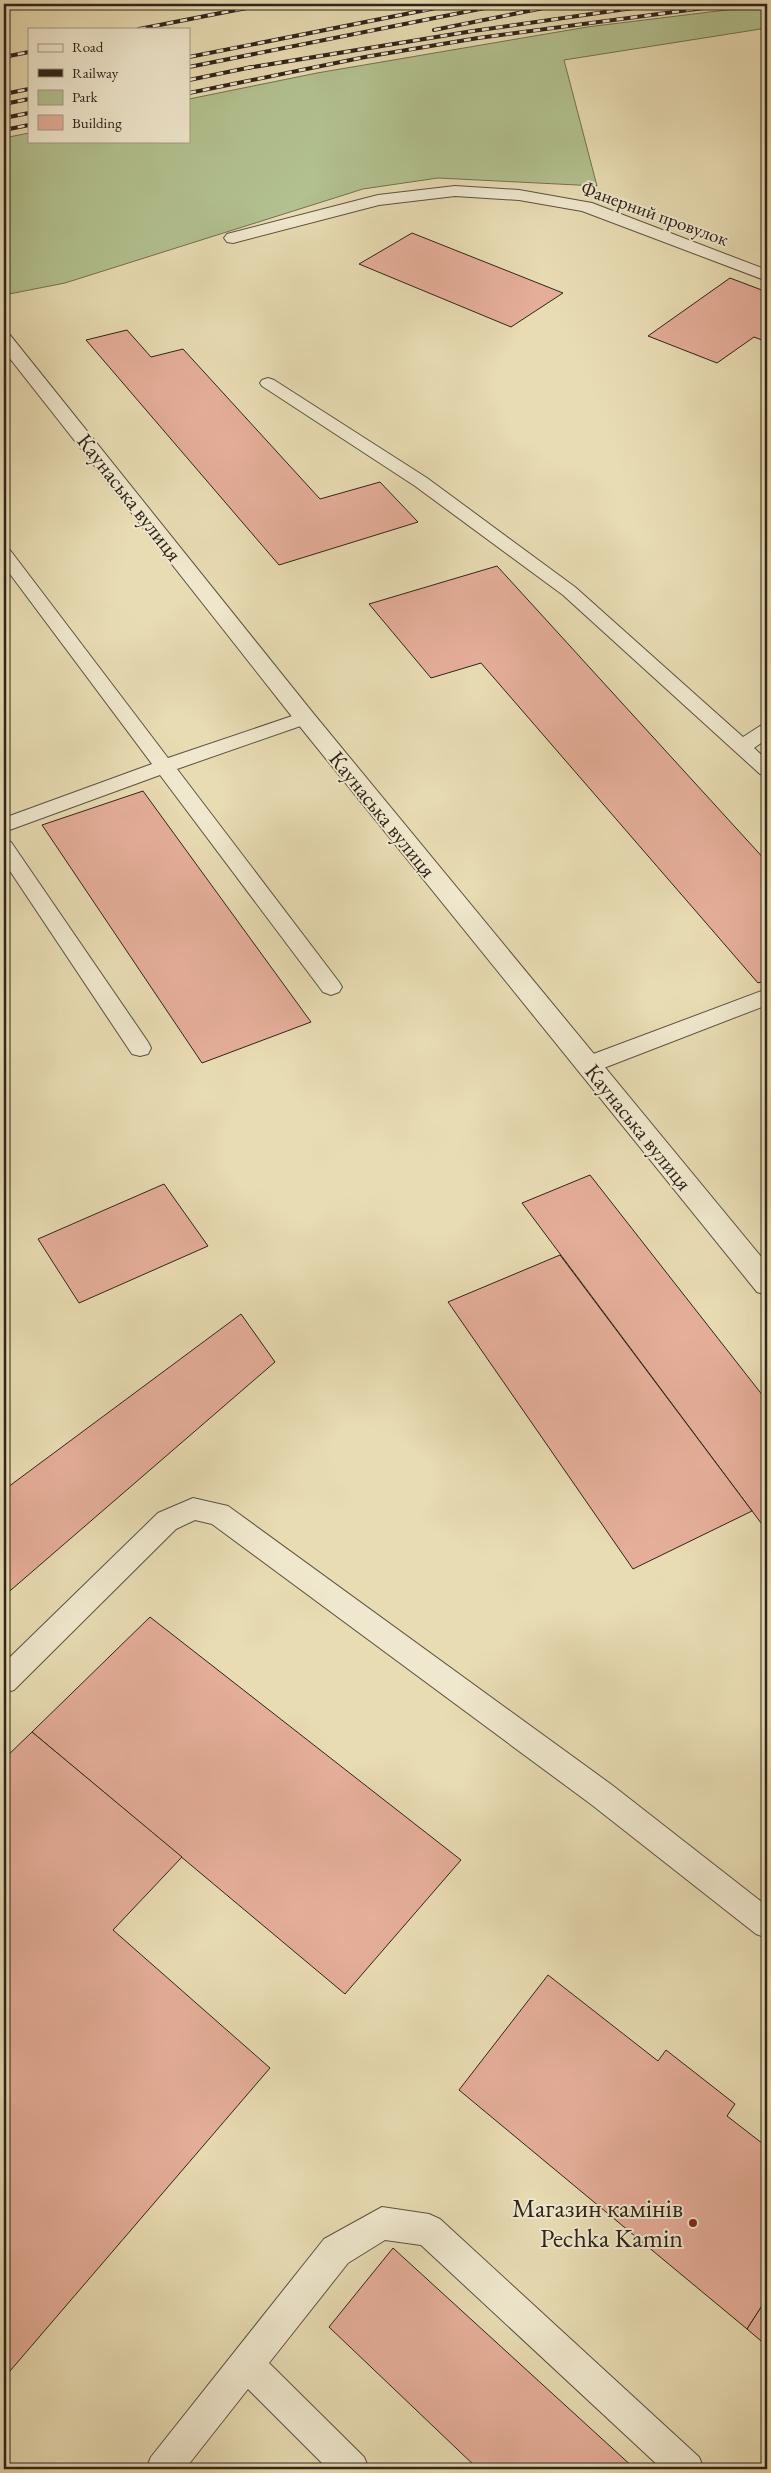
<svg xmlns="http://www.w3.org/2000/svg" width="771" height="2473" viewBox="0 0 771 2473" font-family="'EB Garamond',serif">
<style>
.green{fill:#b2c18f;stroke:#707254}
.building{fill:#e5ae99;stroke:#2e241a}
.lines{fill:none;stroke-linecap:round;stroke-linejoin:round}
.lane-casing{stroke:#5c5240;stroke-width:2}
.street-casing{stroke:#5c5240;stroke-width:2}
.lane{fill:#f0e8ce;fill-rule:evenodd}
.street{fill:#f0e8ce;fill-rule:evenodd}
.rail-casing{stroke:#2e241a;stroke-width:4}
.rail{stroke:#f0e8ce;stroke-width:2.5;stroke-dasharray:7;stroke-linecap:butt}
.poi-dot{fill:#8f2418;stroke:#f0e8ce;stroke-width:2}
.labels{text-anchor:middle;stroke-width:4;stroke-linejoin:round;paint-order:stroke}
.far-street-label{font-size:19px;fill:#2e241a;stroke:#f0e8ce}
.street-label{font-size:22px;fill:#2e241a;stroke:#f0e8ce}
.near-poi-label{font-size:26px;fill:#2e241a;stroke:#f0e8ce;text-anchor:end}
</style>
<rect width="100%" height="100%" fill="#e8dcb3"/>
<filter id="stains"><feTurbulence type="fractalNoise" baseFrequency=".004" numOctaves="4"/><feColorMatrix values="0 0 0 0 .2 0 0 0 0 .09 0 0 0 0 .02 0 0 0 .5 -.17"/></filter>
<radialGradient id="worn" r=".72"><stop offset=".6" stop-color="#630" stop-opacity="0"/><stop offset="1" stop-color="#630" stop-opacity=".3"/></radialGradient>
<path class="green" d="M 767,5 L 767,28 L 564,60 L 597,186 L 438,178 L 363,189 L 65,283 L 4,295 L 4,138 L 29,133 L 29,141 L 189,141 L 189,99 L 317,73 L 587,27 Z"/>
<g class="building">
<path d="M 412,233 L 563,293 L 511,327 L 359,264 Z"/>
<path d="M 730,278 L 767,292 L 767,342 L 754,337 L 717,363 L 648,336 Z"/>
<path d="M 127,330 L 151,357 L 183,349 L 320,499 L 380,482 L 418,522 L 279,565 L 86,340 Z"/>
<path d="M 497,566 L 767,862 L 767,980 L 758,983 L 481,663 L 431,678 L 369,604 Z"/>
<path d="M 143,791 L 311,1022 L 202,1063 L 42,825 Z"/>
<path d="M 590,1175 L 767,1401 L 767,1531 L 522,1203 Z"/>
<path d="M 164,1184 L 208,1246 L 79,1303 L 38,1239 Z"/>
<path d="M 560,1255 L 752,1511 L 633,1569 L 448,1302 Z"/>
<path d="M 241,1314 L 275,1362 L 4,1596 L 4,1490 Z"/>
<path d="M 150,1617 L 461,1860 L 345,1994 L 32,1732 Z"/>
<path d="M 32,1732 L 182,1857 L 113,1930 L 270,2068 L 4,2378 L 4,1759 Z"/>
<path d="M 548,1975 L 658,2061 L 666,2050 L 735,2104 L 727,2116 L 767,2147 L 767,2298 L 747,2329 L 459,2090 Z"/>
<path d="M 393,2248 L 635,2469 L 478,2469 L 329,2327 Z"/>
<path d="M 767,2298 L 767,2346 L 747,2329 Z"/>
</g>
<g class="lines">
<defs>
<g id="lane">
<path d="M 268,378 L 274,380 L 427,478 L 575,587 L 743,737 L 760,726 L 767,724 L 767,739 L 754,748 L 767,760 L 767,776 L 760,774 L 563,595 L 415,486 L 262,386 L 260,383 L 262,380 Z"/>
<path d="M 4,549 L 10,550 L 168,758 L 298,714 L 305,712 L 312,714 L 315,718 L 312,722 L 177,769 L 339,982 L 342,987 L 339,992 L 331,995 L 323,992 L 160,775 L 4,832 L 4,818 L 152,764 L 4,566 Z"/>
<path d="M 4,840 L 11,842 L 148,1042 L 151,1048 L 148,1054 L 140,1056 L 132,1054 L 4,862 Z"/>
<path d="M 767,989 L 767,1005 L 596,1071 L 588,1073 L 580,1071 L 577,1065 L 580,1059 Z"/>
<path d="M 193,1498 L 228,1506 L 612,1785 L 767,1906 L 767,1938 L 756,1934 L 592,1805 L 212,1524 L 195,1520 L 176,1529 L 14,1690 L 4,1693 L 4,1663 L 158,1513 Z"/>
<path d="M 382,2207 L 429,2214 L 440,2219 L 699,2457 L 704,2469 L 662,2469 L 421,2245 L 385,2240 L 348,2263 L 269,2363 L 364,2457 L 369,2469 L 328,2469 L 248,2389 L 185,2469 L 146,2469 L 151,2457 L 324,2239 Z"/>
</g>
<g id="street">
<path d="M 455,186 L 519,190 L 592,203 L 767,270 L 767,281 L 582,211 L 519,200 L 455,196 L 379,205 L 233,243 L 227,242 L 224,238 L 227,234 L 378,195 Z"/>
<path d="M 4,333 L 10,335 L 313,713 L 767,1264 L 767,1295 L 757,1292 L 297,723 L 4,351 Z"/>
</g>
</defs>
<use href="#lane" class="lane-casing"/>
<use href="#street" class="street-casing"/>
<use href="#lane" class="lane"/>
<use href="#street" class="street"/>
<defs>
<g id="rail">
<path d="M 139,29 L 267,4"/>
<path d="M 434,30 L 563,4"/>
<path d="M 4,57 L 29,52"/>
<path d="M 189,57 L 456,4"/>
<path d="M 189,67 L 505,4"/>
<path d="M 247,68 L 473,31 L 661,4"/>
<path d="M 189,80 L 252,67"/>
<path d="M 189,93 L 365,57 L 478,38 L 734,4"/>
<path d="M 4,94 L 29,89"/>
<path d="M 4,104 L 29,99"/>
<path d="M 4,118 L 29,113"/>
<path d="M 4,130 L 29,125"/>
</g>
</defs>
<use href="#rail" class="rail-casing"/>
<use href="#rail" class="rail"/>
</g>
<circle class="poi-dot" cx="693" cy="2223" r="5"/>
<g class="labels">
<g class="far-street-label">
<text transform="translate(655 213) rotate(20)" y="7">Фанерний провулок</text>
</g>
<g class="street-label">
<text transform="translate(130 497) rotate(52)" y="8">Каунаська вулиця</text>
<text transform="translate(383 814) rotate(51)" y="8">Каунаська вулиця</text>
<text transform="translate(639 1127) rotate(51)" y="8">Каунаська вулиця</text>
</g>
<g class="near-poi-label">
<text x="683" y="2217">Магазин камінів<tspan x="683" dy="30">Pechka Kamin</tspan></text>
</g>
</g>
<rect width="771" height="2473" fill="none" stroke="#e8dcb3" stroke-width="20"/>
<rect x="5" y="5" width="761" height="2463" fill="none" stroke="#2e241a" stroke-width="2.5"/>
<rect x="10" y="10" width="751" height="2453" fill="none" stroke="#2e241a"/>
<rect x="28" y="28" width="162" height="115" fill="#f0e8ce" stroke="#a29a86"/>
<rect x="38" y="44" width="25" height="8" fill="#f0e8ce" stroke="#a29a86"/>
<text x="72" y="52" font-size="15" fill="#2e241a">Road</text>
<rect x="38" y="69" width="25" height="8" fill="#2e241a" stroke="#a29a86"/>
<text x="72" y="78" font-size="15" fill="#2e241a">Railway</text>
<rect x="38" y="90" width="25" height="15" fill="#b2c18f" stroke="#a29a86"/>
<text x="72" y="102" font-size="15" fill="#2e241a">Park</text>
<rect x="38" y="115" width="25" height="15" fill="#e5ae99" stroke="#a29a86"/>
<text x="72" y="128" font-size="15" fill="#2e241a">Building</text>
<rect width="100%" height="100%" filter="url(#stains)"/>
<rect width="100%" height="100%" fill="url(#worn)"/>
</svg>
